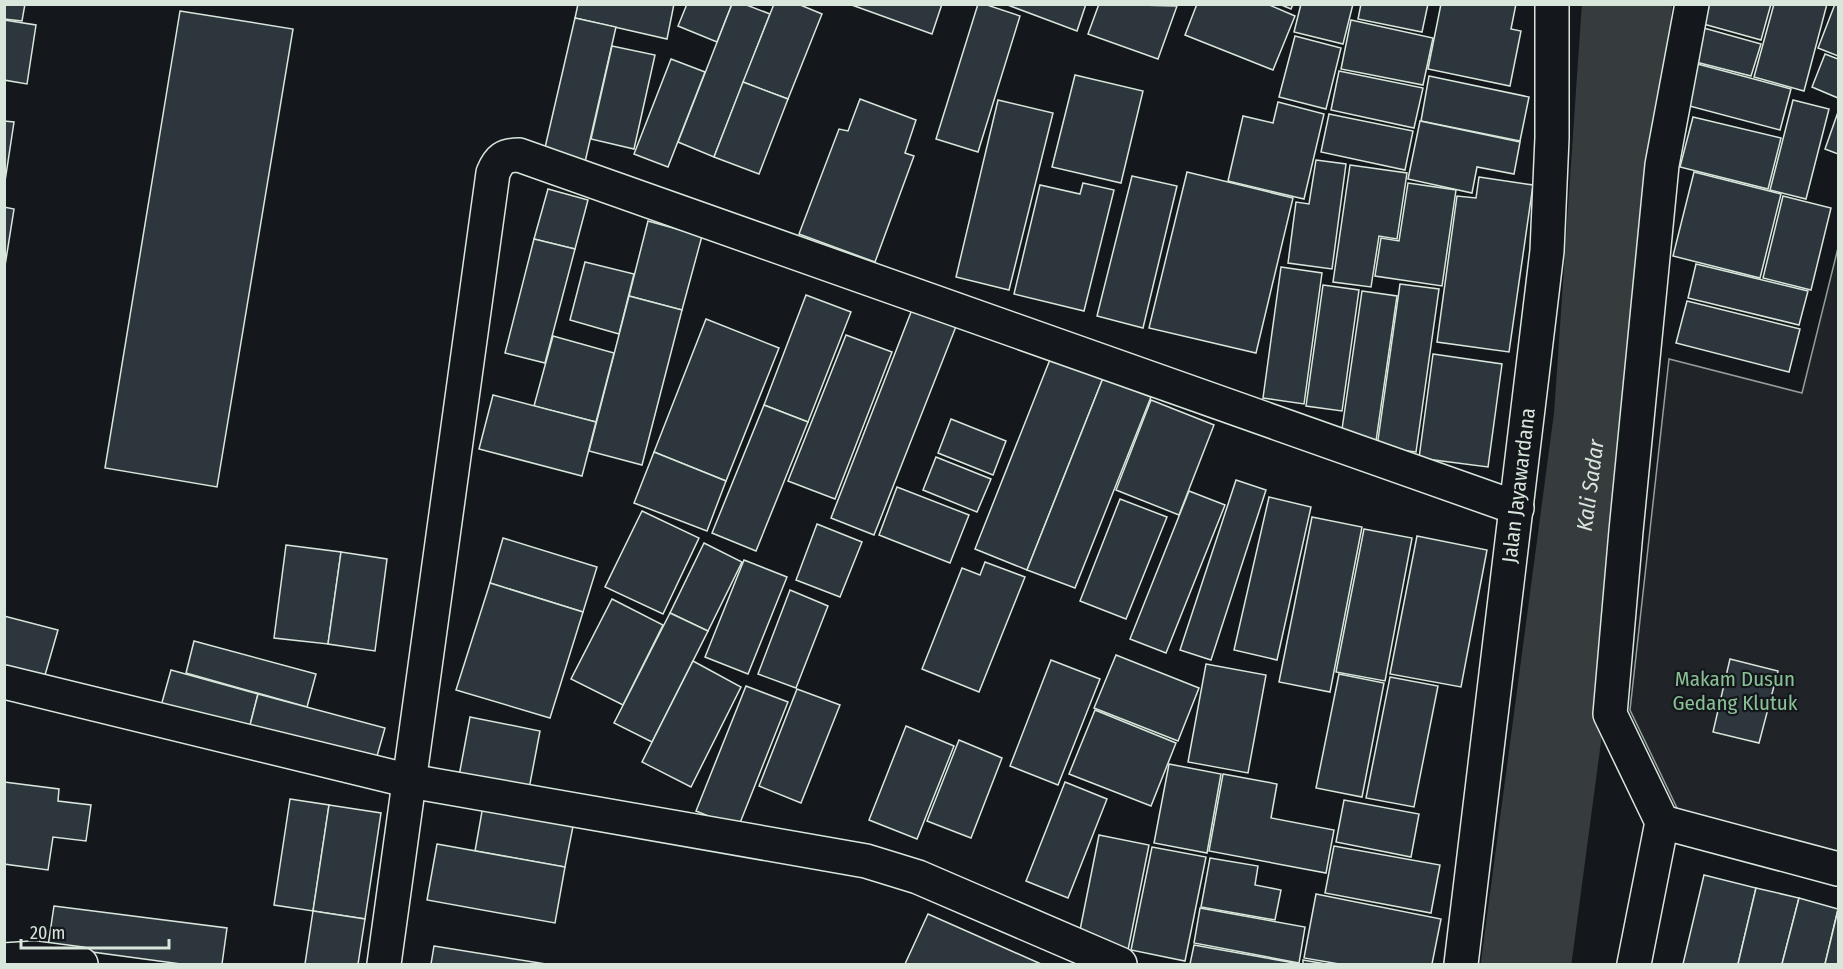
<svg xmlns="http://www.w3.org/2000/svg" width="1843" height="969" viewBox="0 0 1843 969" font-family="'Fira Sans Condensed',sans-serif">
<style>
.green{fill:#202428;stroke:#939e99;stroke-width:1.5}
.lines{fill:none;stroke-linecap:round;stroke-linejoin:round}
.river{stroke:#363b3e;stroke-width:90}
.building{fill:#2c363c;stroke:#d8e6dc;stroke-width:1.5}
.minor-casing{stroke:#d8e6dc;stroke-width:36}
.minor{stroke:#14181c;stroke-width:33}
.labels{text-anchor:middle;stroke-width:4.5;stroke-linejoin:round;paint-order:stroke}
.street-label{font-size:21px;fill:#d8e6dc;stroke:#14181c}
.park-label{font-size:21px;fill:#8ac095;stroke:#14181c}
.water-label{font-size:22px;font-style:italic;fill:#d8e6dc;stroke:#14181c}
</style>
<rect width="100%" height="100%" fill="#14181c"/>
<path class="green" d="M 1838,248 L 1838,853 L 1678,810 L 1630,710 L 1669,359 L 1802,393 Z"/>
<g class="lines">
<path class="river" id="s1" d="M 1526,964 L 1599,416 L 1627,4"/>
</g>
<g class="building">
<path d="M 4,4 L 25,4 L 22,21 L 4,19 Z"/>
<path d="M 578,4 L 674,4 L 667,39 L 575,18 Z"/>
<path d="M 687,4 L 732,4 L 717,42 L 678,26 Z"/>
<path d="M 732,4 L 744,4 L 770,14 L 714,157 L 678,142 Z"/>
<path d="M 774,4 L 798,4 L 822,14 L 788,99 L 743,82 Z"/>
<path d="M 849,4 L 942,4 L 932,34 Z"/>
<path d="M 978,4 L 984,4 L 1020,16 L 978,152 L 936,139 Z"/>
<path d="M 1005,4 L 1086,4 L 1077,31 Z"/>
<path d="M 1099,4 L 1177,6 L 1158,59 L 1088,34 Z"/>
<path d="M 1197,4 L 1267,4 L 1295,16 L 1273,70 L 1185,35 Z"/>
<path d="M 1279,4 L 1293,4 L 1291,9 Z"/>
<path d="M 1301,4 L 1353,4 L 1343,44 L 1294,32 Z"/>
<path d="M 1361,4 L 1428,4 L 1422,32 L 1358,19 Z"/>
<path d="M 1441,4 L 1516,4 L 1511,29 L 1521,31 L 1510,86 L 1428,69 Z"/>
<path d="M 1694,4 L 1771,4 L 1761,40 L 1689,20 Z"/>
<path d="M 1774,4 L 1827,4 L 1804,91 L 1754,77 Z"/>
<path d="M 1835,4 L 1838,4 L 1838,56 L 1818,48 Z"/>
<path d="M 180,11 L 293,29 L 217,487 L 105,468 Z"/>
<path d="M 575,18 L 616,27 L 585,162 L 544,152 Z"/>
<path d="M 4,20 L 36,25 L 27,84 L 4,80 Z"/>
<path d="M 1351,20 L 1433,38 L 1423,85 L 1341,69 Z"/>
<path d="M 1693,25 L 1761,44 L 1751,76 L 1684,59 Z"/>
<path d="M 1295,36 L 1341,48 L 1326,109 L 1279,97 Z"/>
<path d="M 612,46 L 655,55 L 634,149 L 591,139 Z"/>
<path d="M 1825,54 L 1838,59 L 1838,98 L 1812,87 Z"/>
<path d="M 671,59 L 705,72 L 668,167 L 634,154 Z"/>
<path d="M 1694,63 L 1791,89 L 1780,130 L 1682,104 Z"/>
<path d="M 1339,71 L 1423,88 L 1414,128 L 1331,110 Z"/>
<path d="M 1075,75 L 1143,91 L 1121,183 L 1052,167 Z"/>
<path d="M 1429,76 L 1529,97 L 1520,141 L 1421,121 Z"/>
<path d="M 743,82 L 788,99 L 759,174 L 714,157 Z"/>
<path d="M 860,99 L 916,120 L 905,153 L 914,156 L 875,262 L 799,234 L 839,129 L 848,131 Z"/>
<path d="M 998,100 L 1053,113 L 1009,290 L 956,277 Z"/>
<path d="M 1793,100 L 1829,109 L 1806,199 L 1770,190 Z"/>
<path d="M 1278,102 L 1324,114 L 1304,199 L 1228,181 L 1243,116 L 1273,123 Z"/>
<path d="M 1838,112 L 1838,154 L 1825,149 Z"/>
<path d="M 1329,114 L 1413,131 L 1405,170 L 1321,152 Z"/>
<path d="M 1693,117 L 1781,138 L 1768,189 L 1680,167 Z"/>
<path d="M 4,121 L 14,122 L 4,188 Z"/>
<path d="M 1420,121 L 1520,142 L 1514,174 L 1477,167 L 1472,193 L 1408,179 Z"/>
<path d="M 1316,160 L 1346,164 L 1332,269 L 1288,263 L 1296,202 L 1309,204 Z"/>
<path d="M 1350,165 L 1407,173 L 1397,239 L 1379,236 L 1371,287 L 1333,282 Z"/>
<path d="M 1187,172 L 1293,198 L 1256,353 L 1149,328 Z"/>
<path d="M 1694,172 L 1781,194 L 1760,278 L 1673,256 Z"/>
<path d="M 1132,176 L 1177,186 L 1143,328 L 1097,316 Z"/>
<path d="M 1479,177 L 1533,185 L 1509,352 L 1437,342 L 1457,196 L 1476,198 Z"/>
<path d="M 1083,183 L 1114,190 L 1084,311 L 1014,294 L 1040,185 L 1080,194 Z"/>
<path d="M 1408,183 L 1456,190 L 1442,286 L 1375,276 L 1381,238 L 1399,241 Z"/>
<path d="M 548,189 L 588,200 L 575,249 L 534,239 Z"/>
<path d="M 1783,196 L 1831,208 L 1811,290 L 1763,278 Z"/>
<path d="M 4,207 L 14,209 L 4,272 Z"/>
<path d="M 648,221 L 702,236 L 682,310 L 629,296 Z"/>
<path d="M 534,239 L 575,249 L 545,363 L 505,353 Z"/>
<path d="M 585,262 L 634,274 L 619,334 L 570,320 Z"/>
<path d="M 1696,264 L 1808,291 L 1799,325 L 1688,298 Z"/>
<path d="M 1281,267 L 1322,273 L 1304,404 L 1263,398 Z"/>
<path d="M 1400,284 L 1439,289 L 1416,452 L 1377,447 Z"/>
<path d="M 1323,285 L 1359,290 L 1342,411 L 1306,406 Z"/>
<path d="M 1362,291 L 1397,296 L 1376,441 L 1341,436 Z"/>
<path d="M 806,295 L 851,312 L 808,422 L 764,405 Z"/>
<path d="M 629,296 L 682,310 L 642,465 L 589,451 Z"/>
<path d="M 1687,301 L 1800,329 L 1789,372 L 1676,343 Z"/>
<path d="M 913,307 L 957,324 L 874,535 L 831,518 Z"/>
<path d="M 706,319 L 779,348 L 726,481 L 654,452 Z"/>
<path d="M 846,335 L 892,352 L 835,499 L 788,481 Z"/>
<path d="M 553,336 L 614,353 L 596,422 L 534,406 Z"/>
<path d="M 1433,354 L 1502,364 L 1488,467 L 1419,458 Z"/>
<path d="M 1051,357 L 1103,378 L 1027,570 L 975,549 Z"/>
<path d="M 1103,378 L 1151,397 L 1075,588 L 1027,570 Z"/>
<path d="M 493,395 L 596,422 L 582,476 L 479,449 Z"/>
<path d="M 1151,400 L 1214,425 L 1179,515 L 1116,490 Z"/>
<path d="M 764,405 L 808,422 L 756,551 L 712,533 Z"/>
<path d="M 951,419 L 1006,441 L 993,475 L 938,453 Z"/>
<path d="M 654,452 L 726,481 L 707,531 L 634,503 Z"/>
<path d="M 936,457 L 991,479 L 977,512 L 923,490 Z"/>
<path d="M 1236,480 L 1266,490 L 1211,660 L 1180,650 Z"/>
<path d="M 897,487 L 969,515 L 950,563 L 879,535 Z"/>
<path d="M 1189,491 L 1225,505 L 1166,653 L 1130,639 Z"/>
<path d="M 1269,497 L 1311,507 L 1277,660 L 1234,650 Z"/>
<path d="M 1120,499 L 1167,517 L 1126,619 L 1080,601 Z"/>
<path d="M 642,511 L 699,538 L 663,614 L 605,587 Z"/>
<path d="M 1312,517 L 1362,527 L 1330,692 L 1279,682 Z"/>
<path d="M 817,524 L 862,542 L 840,597 L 796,580 Z"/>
<path d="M 1364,529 L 1412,538 L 1385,681 L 1336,672 Z"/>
<path d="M 1417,536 L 1487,550 L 1461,687 L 1390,674 Z"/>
<path d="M 503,538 L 597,567 L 583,612 L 490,583 Z"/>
<path d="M 704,543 L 742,562 L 708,631 L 670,613 Z"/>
<path d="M 286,545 L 341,552 L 328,644 L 274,638 Z"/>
<path d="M 341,552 L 387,559 L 375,651 L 328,644 Z"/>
<path d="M 744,560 L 787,577 L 748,674 L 705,657 Z"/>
<path d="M 985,562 L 1025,577 L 979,692 L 922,669 L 962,568 L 980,575 Z"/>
<path d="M 490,583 L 583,612 L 550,718 L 456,690 Z"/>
<path d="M 790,590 L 828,606 L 796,688 L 758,674 Z"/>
<path d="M 612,599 L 663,625 L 623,705 L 571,679 Z"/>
<path d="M 670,613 L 708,631 L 652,742 L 614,723 Z"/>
<path d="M 4,616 L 58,630 L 45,675 L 4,665 Z"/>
<path d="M 194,641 L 316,674 L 307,707 L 186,673 Z"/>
<path d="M 1116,655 L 1199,688 L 1178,741 L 1094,708 Z"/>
<path d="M 1730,659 L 1778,671 L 1759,743 L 1713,732 Z"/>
<path d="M 1051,660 L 1100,679 L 1058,785 L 1010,766 Z"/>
<path d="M 693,661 L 741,687 L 691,787 L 642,762 Z"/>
<path d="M 1206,664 L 1266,675 L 1248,773 L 1188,762 Z"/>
<path d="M 171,670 L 258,694 L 249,729 L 161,706 Z"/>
<path d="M 1339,674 L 1384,683 L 1362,797 L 1316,788 Z"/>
<path d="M 1390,677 L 1438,686 L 1414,807 L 1366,798 Z"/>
<path d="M 746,686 L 788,702 L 738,828 L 696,811 Z"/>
<path d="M 797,689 L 840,705 L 801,803 L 759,786 Z"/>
<path d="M 258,694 L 385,728 L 375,763 L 249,729 Z"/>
<path d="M 1095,710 L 1176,743 L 1151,806 L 1069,774 Z"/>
<path d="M 470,717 L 540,731 L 529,789 L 459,776 Z"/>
<path d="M 906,726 L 954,746 L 917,839 L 869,820 Z"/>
<path d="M 959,740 L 1002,758 L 971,838 L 927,821 Z"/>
<path d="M 1169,764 L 1221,774 L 1207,853 L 1154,843 Z"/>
<path d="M 1223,774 L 1277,784 L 1271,818 L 1334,830 L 1326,873 L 1209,851 Z"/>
<path d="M 4,782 L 59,789 L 58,801 L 91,805 L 86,841 L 53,837 L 48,870 L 4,864 Z"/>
<path d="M 1065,782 L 1107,799 L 1068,898 L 1026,881 Z"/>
<path d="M 290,799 L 329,805 L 313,911 L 274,905 Z"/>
<path d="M 484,800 L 575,816 L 565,867 L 475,851 Z"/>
<path d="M 1344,800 L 1419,814 L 1411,857 L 1336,842 Z"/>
<path d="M 329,805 L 381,813 L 365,919 L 313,911 Z"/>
<path d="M 1099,835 L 1149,845 L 1128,950 L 1078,940 Z"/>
<path d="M 437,844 L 565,867 L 555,923 L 427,900 Z"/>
<path d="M 1334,846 L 1440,865 L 1431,913 L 1325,893 Z"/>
<path d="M 1152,847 L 1206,857 L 1185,961 L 1131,950 Z"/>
<path d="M 1210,858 L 1258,866 L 1255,885 L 1281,890 L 1275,920 L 1201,907 Z"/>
<path d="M 1704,875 L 1756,888 L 1738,964 L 1683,964 Z"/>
<path d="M 1756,888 L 1799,898 L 1782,964 L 1738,964 Z"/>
<path d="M 1316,894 L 1441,919 L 1432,964 L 1339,964 L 1304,958 Z"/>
<path d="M 1799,898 L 1838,909 L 1825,964 L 1782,964 Z"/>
<path d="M 54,906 L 227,928 L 222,964 L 181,964 L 48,946 Z"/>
<path d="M 1200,908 L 1305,927 L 1299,963 L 1194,943 Z"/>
<path d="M 1838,910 L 1838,964 L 1825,964 Z"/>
<path d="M 313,911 L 365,919 L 358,964 L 305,964 Z"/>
<path d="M 928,914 L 1041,964 L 905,964 Z"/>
<path d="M 1194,945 L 1300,964 L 1190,964 Z"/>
<path d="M 434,946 L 546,964 L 431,964 Z"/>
<path d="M 1303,960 L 1326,964 L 1303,964 Z"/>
</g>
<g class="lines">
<defs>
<g id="minor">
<path d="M 4,682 L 410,781 L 866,861 L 918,877 L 1120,964"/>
<path d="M 1662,822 L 1838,869"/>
<path d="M 4,960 L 35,958 L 81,964"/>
<path d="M 384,964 L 493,173 C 499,159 504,155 519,155 L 1517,508"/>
<path id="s2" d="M 1461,964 L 1547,251 L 1552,138 L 1552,4"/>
<path d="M 1634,964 L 1662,822 L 1610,714 L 1626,531 L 1662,165 L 1692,4"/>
</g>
</defs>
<use href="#minor" class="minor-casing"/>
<use href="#minor" class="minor"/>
</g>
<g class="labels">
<g class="street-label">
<text dy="7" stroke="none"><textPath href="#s2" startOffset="482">Jalan Jayawardana</textPath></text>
</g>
<g class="park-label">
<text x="1735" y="686">Makam Dusun<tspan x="1735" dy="24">Gedang Klutuk</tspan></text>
</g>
<g class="water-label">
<text dy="8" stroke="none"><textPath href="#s1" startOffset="483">Kali Sadar</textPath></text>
</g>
</g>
<rect width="1843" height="969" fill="none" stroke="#d8e6dc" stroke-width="12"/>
<path d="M21 939v9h148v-9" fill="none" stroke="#d8e6dc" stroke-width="3"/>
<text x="30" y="939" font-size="18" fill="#d8e6dc" stroke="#14181c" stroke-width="4.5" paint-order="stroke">20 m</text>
</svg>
